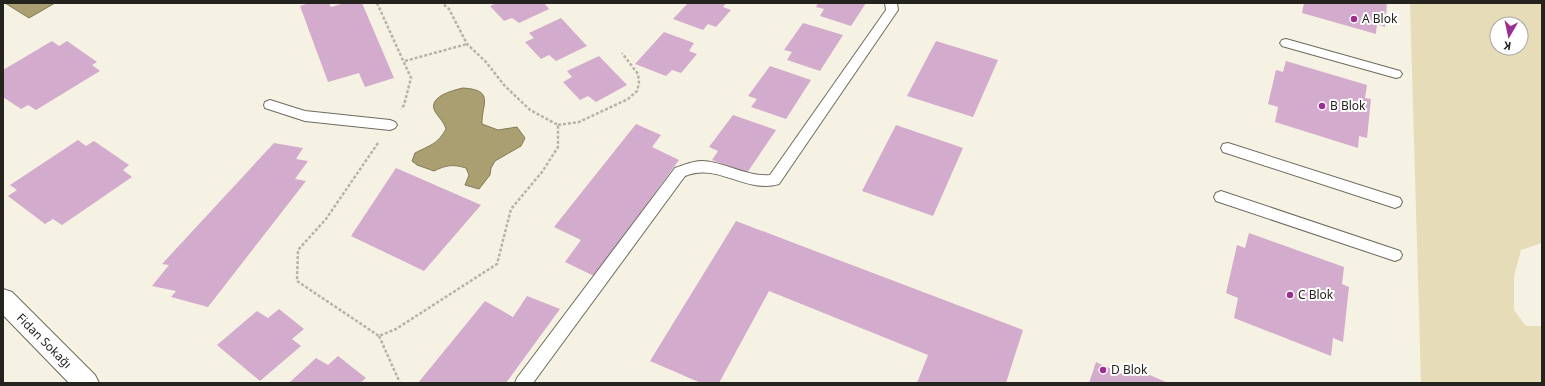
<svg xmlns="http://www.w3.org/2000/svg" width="1545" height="386" viewBox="0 0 1545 386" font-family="'Noto Sans',sans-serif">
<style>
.green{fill:#e6ddb8;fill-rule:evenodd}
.water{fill:#aa9f71;stroke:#827a58}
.building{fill:#d3abcd}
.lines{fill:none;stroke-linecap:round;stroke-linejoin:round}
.service-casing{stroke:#6e6b5d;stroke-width:2}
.minor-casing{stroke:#6e6b5d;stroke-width:2}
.path{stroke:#b6b3a7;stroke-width:2.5;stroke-dasharray:3 2;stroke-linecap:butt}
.service{fill:#fff;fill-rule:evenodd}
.minor{fill:#fff;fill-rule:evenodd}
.poi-dot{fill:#9a2f91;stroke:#fff;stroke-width:1.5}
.labels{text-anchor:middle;stroke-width:4;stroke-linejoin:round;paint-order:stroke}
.poi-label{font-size:12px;fill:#25231e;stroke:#fff;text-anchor:start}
.street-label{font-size:12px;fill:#25231e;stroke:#fff}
</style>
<rect width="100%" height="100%" fill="#f6f2e3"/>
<path class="green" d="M 1410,3 L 1542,3 L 1542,243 L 1521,250 L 1514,277 L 1514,310 L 1526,326 L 1542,326 L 1542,383 L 1421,383 ZM 1497,24 L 1521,24 L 1521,48 L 1497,48 Z"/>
<g class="water">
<path d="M 5,3 L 55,3 L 29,18 Z"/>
<path d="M 463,88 C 496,90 481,105 482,124 L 498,130 L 517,127 L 525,138 L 521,146 L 495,161 L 491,168 L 490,175 L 479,189 L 465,185 L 469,175 L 466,168 C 453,164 446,165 434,171 L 417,165 L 412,161 L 415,153 C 430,145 437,145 446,129 C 444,122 440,119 436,113 C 425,97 454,90 463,88 Z"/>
</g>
<g class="building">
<path d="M 309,3 L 329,3 L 331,7 L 345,3 L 362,3 L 394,78 L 365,87 L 359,73 L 328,82 L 300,6 Z"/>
<path d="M 497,3 L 544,3 L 549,9 L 519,23 L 512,18 L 504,21 L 490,6 Z"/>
<path d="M 688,3 L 726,3 L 723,7 L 731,10 L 716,27 L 708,24 L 703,30 L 673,19 Z"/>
<path d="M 818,3 L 866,3 L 851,26 L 820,16 L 824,9 L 816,7 Z"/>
<path d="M 1304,3 L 1387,3 L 1385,27 L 1377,24 L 1376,34 L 1302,13 Z"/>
<path d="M 561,18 L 587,46 L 556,61 L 549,55 L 541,59 L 525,42 L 534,38 L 529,33 Z"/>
<path d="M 803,23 L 843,35 L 820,71 L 787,60 L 792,52 L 784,50 Z"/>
<path d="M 664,32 L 694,43 L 689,51 L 697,54 L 681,73 L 672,70 L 666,76 L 635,64 Z"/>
<path d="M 52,41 L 59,46 L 67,41 L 97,62 L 92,65 L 100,71 L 36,110 L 28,105 L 21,109 L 3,97 L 3,70 Z"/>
<path d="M 936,41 L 998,60 L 973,117 L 907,96 Z"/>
<path d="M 599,56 L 627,85 L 596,102 L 588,96 L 580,100 L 563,82 L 572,77 L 567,71 Z"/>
<path d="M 1286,61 L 1367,85 L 1365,98 L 1371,99 L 1367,138 L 1359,136 L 1358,148 L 1275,122 L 1278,107 L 1268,104 L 1276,70 L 1283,72 Z"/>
<path d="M 770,66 L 811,80 L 786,119 L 751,107 L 757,99 L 748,96 Z"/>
<path d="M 733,115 L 776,130 L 747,173 L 712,160 L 718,151 L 709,147 Z"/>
<path d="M 636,124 L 661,135 L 652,147 L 679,160 L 594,276 L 565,262 L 581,240 L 554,227 Z"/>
<path d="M 896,125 L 963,148 L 933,216 L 862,191 Z"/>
<path d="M 78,140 L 86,146 L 94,141 L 129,165 L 123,170 L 132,177 L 62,225 L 53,219 L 45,224 L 8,196 L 17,190 L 10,185 Z"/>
<path d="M 274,143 L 303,148 L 296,159 L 308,161 L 295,179 L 306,181 L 208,307 L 171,297 L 176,291 L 152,286 L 169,265 L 162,264 Z"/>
<path d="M 396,168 L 481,205 L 424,271 L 351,236 Z"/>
<path d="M 736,221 L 1023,330 L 1006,383 L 917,383 L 928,355 L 769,291 L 719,383 L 701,383 L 650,361 Z"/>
<path d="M 1249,233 L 1344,267 L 1342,284 L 1349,287 L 1343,342 L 1333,338 L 1331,356 L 1234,318 L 1238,298 L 1226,293 L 1237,245 L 1245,248 Z"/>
<path d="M 527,296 L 560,309 L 506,383 L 418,383 L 485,301 L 513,317 Z"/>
<path d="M 279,309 L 304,329 L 292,339 L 301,346 L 260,381 L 217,345 L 257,311 L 268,318 Z"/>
<path d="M 338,356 L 366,378 L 360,383 L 289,383 L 316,358 L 328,365 Z"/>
<path d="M 1096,362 L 1124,375 L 1127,365 L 1168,383 L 1089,383 Z"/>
</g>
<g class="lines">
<defs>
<g id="service">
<path d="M 885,3 L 897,3 L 898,10 L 779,184 C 746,194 717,162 685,176 L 533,383 L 515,383 L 517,378 L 675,168 C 684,165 692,161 702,161 C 726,162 746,177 770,175 L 886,10 Z"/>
<path d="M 1286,39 L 1400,71 L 1402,74 L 1400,77 L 1396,78 L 1282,46 L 1280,43 L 1282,40 Z"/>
<path d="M 270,100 L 305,111 L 390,120 L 395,122 L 397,125 L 395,128 L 390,130 L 305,121 L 265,108 L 264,105 L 265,102 Z"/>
<path d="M 1228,143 L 1400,198 L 1402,202 L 1400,206 L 1395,208 L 1223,152 L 1221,148 L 1223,144 Z"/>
<path d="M 1221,191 L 1400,251 L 1402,255 L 1400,259 L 1395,261 L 1216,201 L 1214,197 L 1216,193 Z"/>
</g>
<path id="minor" d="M 3,289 L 12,292 L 95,375 L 99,383 L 69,383 L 3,315 Z"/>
</defs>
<use href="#service" class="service-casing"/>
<use href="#minor" class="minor-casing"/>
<g class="path">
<path d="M 377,3 L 411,78 L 404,105 L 401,109"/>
<path d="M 405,61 L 467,44"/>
<path d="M 558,125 L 579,122 L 628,99 L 637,91 L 639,83 L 638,74 L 622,53"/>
<path d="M 378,143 L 326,219 L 298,250 L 297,281 L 379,336 L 396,329 L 497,264 L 511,209 L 542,172 L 558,147 L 558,125 L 530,110 L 504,85 L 486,62 L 467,44 L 449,9 L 442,3"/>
<path d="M 379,336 L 400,383"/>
</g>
<use href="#service" class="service"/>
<use href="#minor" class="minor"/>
</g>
<g class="poi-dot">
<circle cx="1354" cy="19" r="4"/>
<circle cx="1322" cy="106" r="4"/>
<circle cx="1290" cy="295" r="4"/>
<circle cx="1103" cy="370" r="4"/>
</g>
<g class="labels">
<g class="poi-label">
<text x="1362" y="23">A Blok</text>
<text x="1330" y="110">B Blok</text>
<text x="1298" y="299">C Blok</text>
<text x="1111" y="374">D Blok</text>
</g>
<g class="street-label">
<text transform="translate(44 341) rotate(45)" y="4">Fidan Sokağı</text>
</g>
</g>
<rect width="1545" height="386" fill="none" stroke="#25231e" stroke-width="8"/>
<g transform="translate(1509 36) rotate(189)"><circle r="19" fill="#ffffff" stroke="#a8a7a5"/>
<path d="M0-3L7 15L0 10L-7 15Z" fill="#9a2f91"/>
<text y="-6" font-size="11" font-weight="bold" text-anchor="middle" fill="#25231e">K</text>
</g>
</svg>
